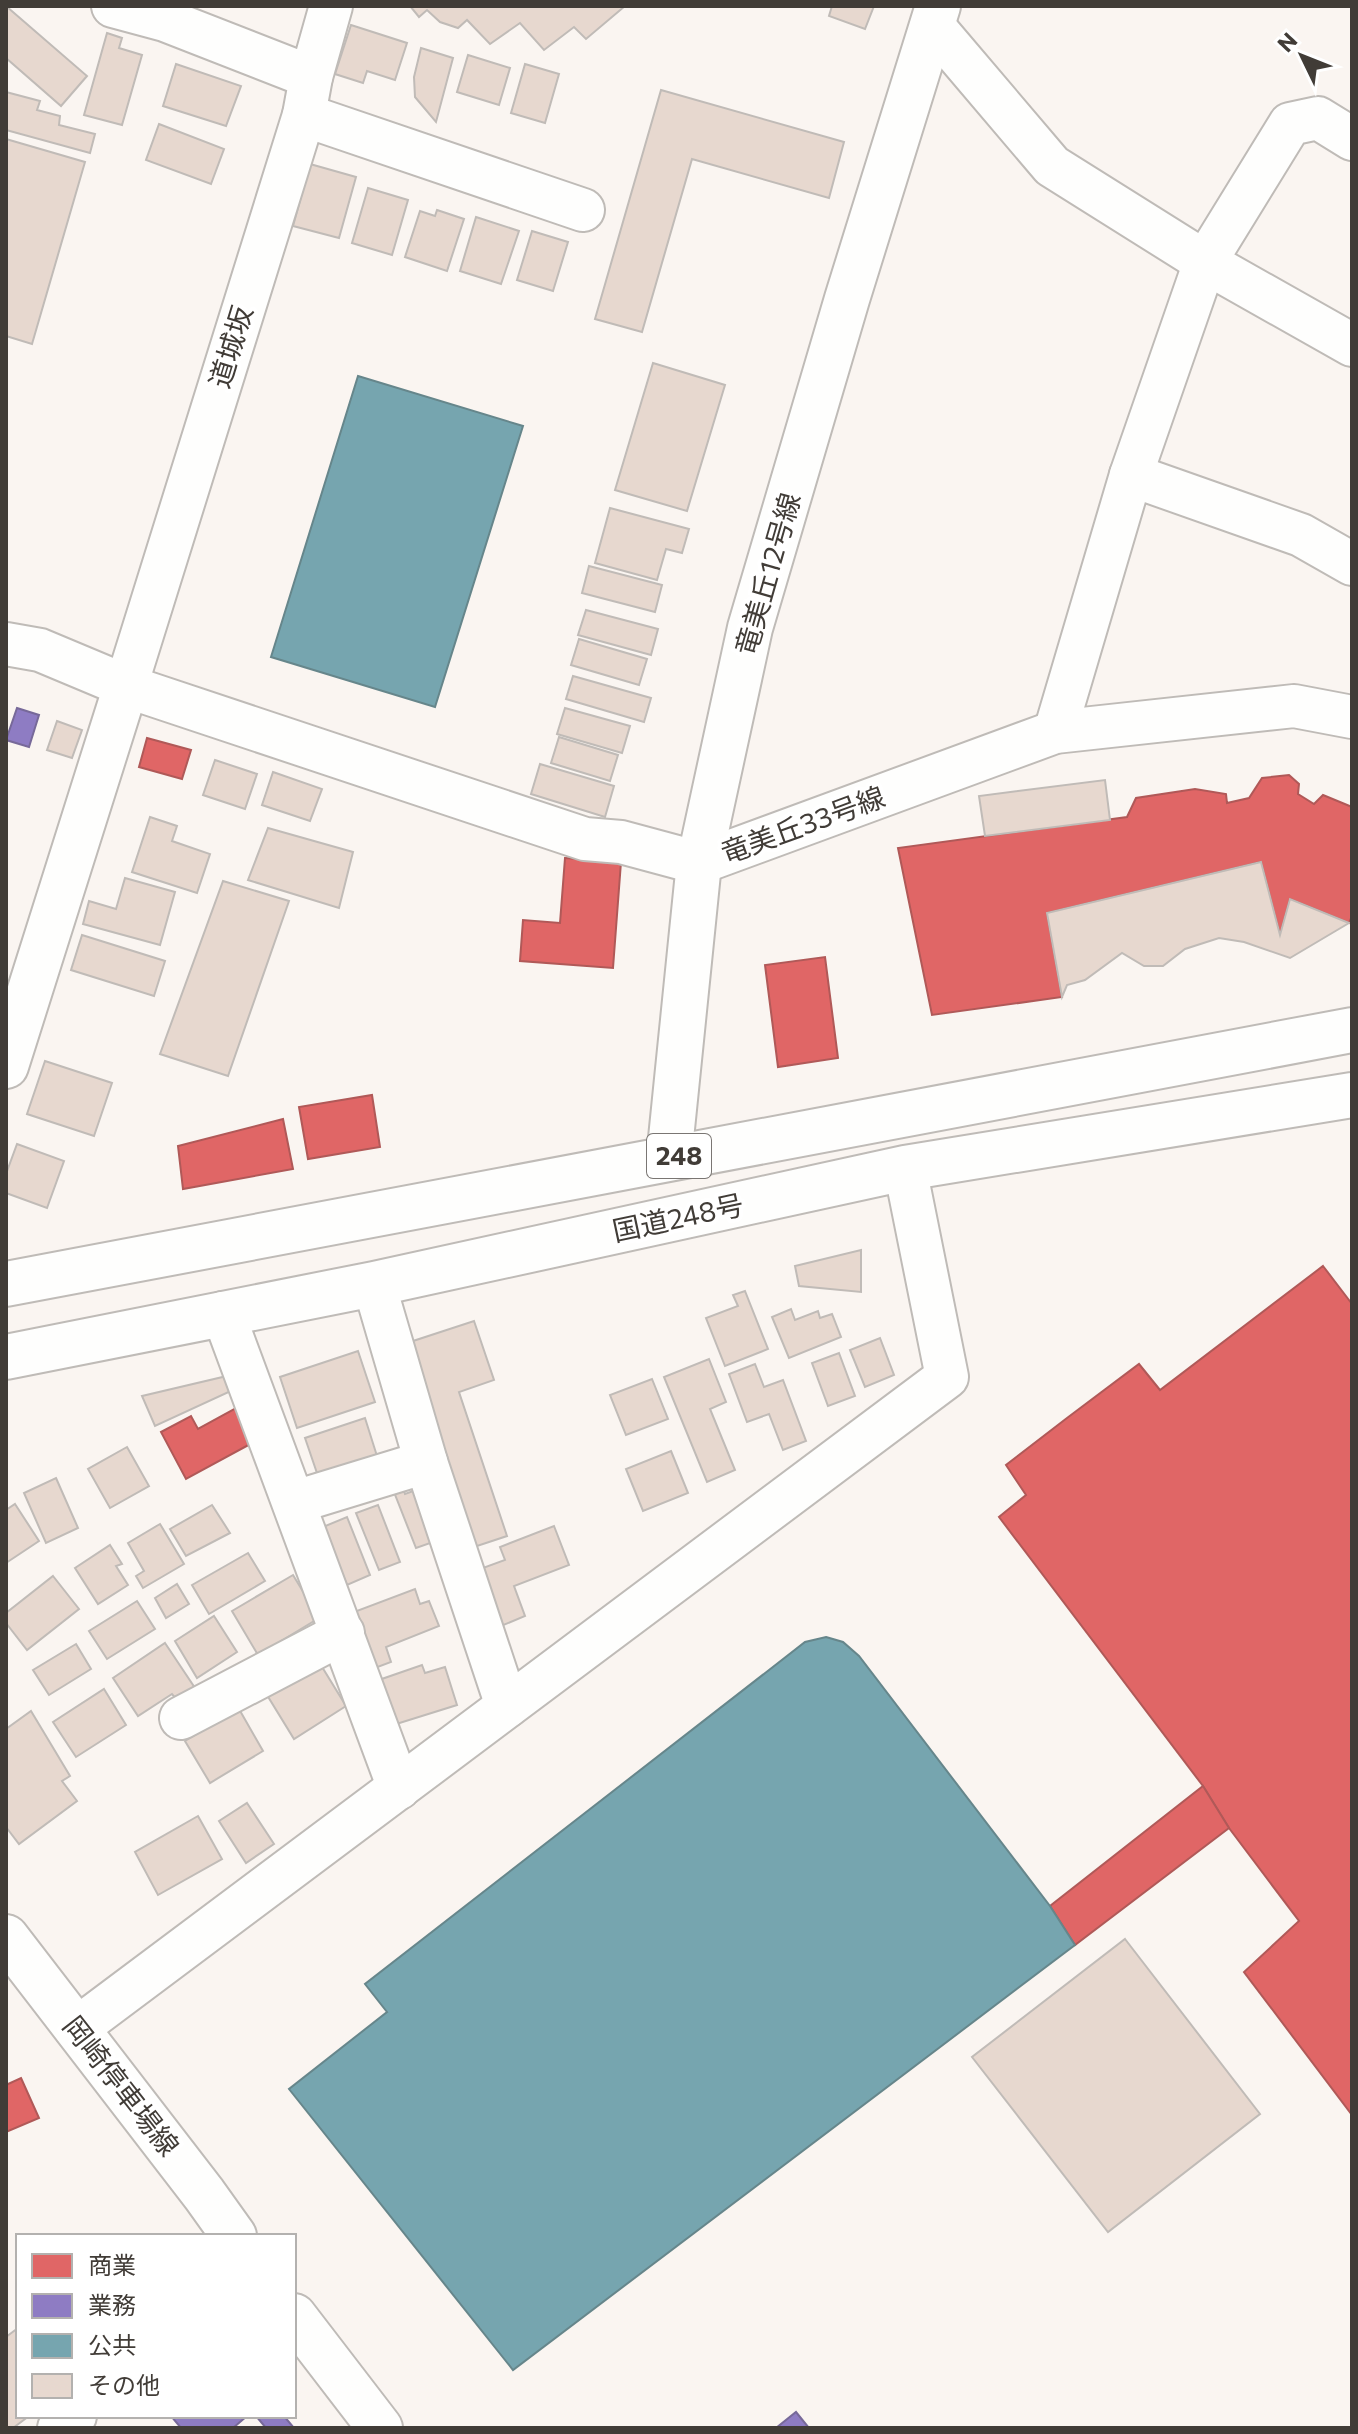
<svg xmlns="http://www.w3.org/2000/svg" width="1358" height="2434" viewBox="0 0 1358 2434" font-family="Commissioner,'Noto Sans JP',sans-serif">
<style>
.shops{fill:#e06666;stroke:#b05958;stroke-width:2}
.offices{fill:#8e7cc3;stroke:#776999;stroke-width:2}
.public{fill:#76a5af;stroke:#66868b;stroke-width:2}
.building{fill:#e7d8cf;stroke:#c0bbb7;stroke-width:2}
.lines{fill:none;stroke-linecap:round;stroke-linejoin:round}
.minor-casing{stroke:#bfbbb7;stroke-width:46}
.tertiary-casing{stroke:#bfbbb7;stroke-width:48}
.secondary-casing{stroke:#bfbbb7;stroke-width:48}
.trunk-casing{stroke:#bfbbb7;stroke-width:48}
.minor{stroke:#fefefd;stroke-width:42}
.tertiary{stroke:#fefefd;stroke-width:44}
.secondary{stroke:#fefefd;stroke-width:44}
.trunk{stroke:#fefefd;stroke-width:44}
.labels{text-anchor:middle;stroke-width:8;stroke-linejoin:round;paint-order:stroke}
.shield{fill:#fff;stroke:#7a7673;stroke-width:2}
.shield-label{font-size:26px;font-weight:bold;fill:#413c37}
.street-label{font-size:28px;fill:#413c37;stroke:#fff}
</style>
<rect width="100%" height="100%" fill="#faf5f1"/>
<g class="shops">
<path d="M 147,738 L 191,750 L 182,779 L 139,767 Z"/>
<path d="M 1289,775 L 1299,784 L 1298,794 L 1314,804 L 1323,795 L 1352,807 L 1352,916 L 1349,923 L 1290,899 L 1280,935 L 1261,862 L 1047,913 L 1062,997 L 932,1015 L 898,848 L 1127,817 L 1136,798 L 1195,789 L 1226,794 L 1227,803 L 1249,798 L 1262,778 Z"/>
<path d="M 565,858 L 621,862 L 613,968 L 520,961 L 523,920 L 560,923 Z"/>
<path d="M 825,957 L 838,1058 L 778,1067 L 765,965 Z"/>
<path d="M 372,1095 L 380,1147 L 308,1159 L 299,1107 Z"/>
<path d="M 283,1119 L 293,1169 L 183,1189 L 178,1146 Z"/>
<path d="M 1323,1266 L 1352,1304 L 1352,2115 L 1244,1972 L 1299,1921 L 1229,1828 L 1203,1786 L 999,1517 L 1026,1495 L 1006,1465 L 1067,1418 L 1139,1364 L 1160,1390 Z"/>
<path d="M 236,1408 L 254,1442 L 186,1479 L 161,1432 L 191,1416 L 198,1429 Z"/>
<path d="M 1203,1786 L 1229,1828 L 1075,1945 L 1050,1906 Z"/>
<path d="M 21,2078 L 39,2118 L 6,2132 L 6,2085 Z"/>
</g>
<g class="offices">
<path d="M 17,708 L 39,715 L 29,747 L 6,740 Z"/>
<path d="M 796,2412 L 809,2428 L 776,2428 Z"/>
<path d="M 171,2416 L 247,2416 L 233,2428 L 181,2428 Z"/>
<path d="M 256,2416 L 284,2416 L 294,2428 L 266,2428 Z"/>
</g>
<g class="public">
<path d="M 358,376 L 523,426 L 435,707 L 271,657 Z"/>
<path d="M 826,1637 L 843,1642 L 859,1656 L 1050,1906 L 1075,1945 L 513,2370 L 289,2089 L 387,2012 L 365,1984 L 805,1642 Z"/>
</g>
<g class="building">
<path d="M 6,6 L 87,76 L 61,106 L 6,58 Z"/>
<path d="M 410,6 L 625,6 L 586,39 L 574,27 L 544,50 L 520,23 L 490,44 L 467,20 L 458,28 L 440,22 L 427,10 L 419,17 Z"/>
<path d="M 832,6 L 874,6 L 865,29 L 829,16 Z"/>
<path d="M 351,25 L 407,43 L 395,80 L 367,71 L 363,83 L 335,74 Z"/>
<path d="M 107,33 L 122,38 L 119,48 L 142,55 L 122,125 L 84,115 Z"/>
<path d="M 421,48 L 453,58 L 436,122 L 415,97 L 414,77 Z"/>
<path d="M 468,55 L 510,68 L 499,105 L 457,92 Z"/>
<path d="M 176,64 L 241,86 L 226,126 L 163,106 Z"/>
<path d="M 525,64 L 559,74 L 545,123 L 511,113 Z"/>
<path d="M 661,90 L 844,142 L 829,198 L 692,159 L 642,332 L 595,319 Z"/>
<path d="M 6,92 L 40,101 L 37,110 L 60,116 L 59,125 L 95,134 L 90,153 L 6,130 Z"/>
<path d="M 159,124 L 224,149 L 211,184 L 146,160 Z"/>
<path d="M 6,139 L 85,162 L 32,344 L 6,336 Z"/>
<path d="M 310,164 L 356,177 L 339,238 L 293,226 Z"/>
<path d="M 368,188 L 408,200 L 392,255 L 352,243 Z"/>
<path d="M 437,210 L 464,219 L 447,271 L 405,257 L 420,211 L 435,216 Z"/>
<path d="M 476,217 L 519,231 L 501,284 L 460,271 Z"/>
<path d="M 532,231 L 568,242 L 553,291 L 517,280 Z"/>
<path d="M 653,363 L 725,385 L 687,511 L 615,490 Z"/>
<path d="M 610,508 L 689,529 L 682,553 L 666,549 L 657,580 L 595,563 Z"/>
<path d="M 589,566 L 662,585 L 655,612 L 582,593 Z"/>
<path d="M 586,610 L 658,629 L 651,655 L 578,635 Z"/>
<path d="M 579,639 L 647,659 L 639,685 L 571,665 Z"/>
<path d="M 573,676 L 651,698 L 644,722 L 566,699 Z"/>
<path d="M 565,708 L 630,726 L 622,753 L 557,734 Z"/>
<path d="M 57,721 L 82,730 L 72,758 L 47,750 Z"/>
<path d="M 559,737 L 618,755 L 610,781 L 551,763 Z"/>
<path d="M 215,760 L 257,774 L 245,809 L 203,795 Z"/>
<path d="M 540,764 L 614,786 L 605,817 L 531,794 Z"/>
<path d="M 273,772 L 322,789 L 310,821 L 262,805 Z"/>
<path d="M 1105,780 L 1110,820 L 985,836 L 979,796 Z"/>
<path d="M 150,817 L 177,826 L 172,841 L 210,854 L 197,893 L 132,872 Z"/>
<path d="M 268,828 L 353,852 L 339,908 L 248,880 Z"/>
<path d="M 1261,862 L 1280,935 L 1290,899 L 1349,923 L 1290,958 L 1244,942 L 1219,938 L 1185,949 L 1163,966 L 1144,966 L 1122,953 L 1085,980 L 1067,985 L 1062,997 L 1047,913 Z"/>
<path d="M 125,878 L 175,892 L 160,945 L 83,924 L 89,901 L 116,909 Z"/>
<path d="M 223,881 L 289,901 L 228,1076 L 160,1054 Z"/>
<path d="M 82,935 L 165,961 L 154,996 L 71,970 Z"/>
<path d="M 45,1061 L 112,1083 L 94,1136 L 27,1114 Z"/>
<path d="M 17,1144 L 64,1161 L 47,1208 L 6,1193 L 6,1174 Z"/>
<path d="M 861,1250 L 861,1292 L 799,1286 L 795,1266 Z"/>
<path d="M 745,1291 L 768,1349 L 725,1366 L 706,1318 L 738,1306 L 733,1295 Z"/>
<path d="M 791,1309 L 795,1320 L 818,1311 L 820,1318 L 832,1314 L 841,1337 L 789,1358 L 772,1317 Z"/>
<path d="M 474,1321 L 494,1380 L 459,1392 L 507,1536 L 474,1547 L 407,1343 Z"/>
<path d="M 880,1338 L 894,1375 L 865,1387 L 850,1350 Z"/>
<path d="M 358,1351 L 375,1402 L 297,1428 L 280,1377 Z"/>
<path d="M 839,1353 L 855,1396 L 828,1406 L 812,1363 Z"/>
<path d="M 709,1359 L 726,1402 L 710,1409 L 735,1470 L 707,1482 L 664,1377 Z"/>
<path d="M 755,1364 L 764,1387 L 783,1380 L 806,1441 L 783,1450 L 769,1414 L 747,1422 L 729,1374 Z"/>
<path d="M 227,1376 L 233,1390 L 155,1426 L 142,1396 Z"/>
<path d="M 652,1379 L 668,1419 L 626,1435 L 610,1395 Z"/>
<path d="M 365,1418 L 377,1456 L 318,1476 L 305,1438 Z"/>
<path d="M 127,1447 L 149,1486 L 110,1508 L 88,1469 Z"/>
<path d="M 671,1451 L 688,1493 L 643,1511 L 626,1469 Z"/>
<path d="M 56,1478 L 78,1528 L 46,1543 L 24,1493 Z"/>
<path d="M 403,1488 L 405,1494 L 419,1489 L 439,1540 L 416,1548 L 394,1492 Z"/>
<path d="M 15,1504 L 39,1541 L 6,1563 L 6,1510 Z"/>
<path d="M 212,1505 L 230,1533 L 186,1556 L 170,1529 Z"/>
<path d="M 378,1505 L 400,1562 L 379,1570 L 356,1513 Z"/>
<path d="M 347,1517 L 370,1575 L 347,1585 L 323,1527 Z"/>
<path d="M 160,1524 L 184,1564 L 143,1588 L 136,1576 L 144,1571 L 128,1543 Z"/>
<path d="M 554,1526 L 569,1565 L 514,1586 L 525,1616 L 501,1626 L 480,1569 L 505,1560 L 500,1547 Z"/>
<path d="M 110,1545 L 122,1564 L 116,1566 L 128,1585 L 98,1604 L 75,1568 Z"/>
<path d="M 248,1553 L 265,1581 L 209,1614 L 192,1585 Z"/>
<path d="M 293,1575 L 319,1618 L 258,1655 L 232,1611 Z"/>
<path d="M 53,1576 L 79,1609 L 27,1650 L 6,1623 L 6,1613 Z"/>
<path d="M 177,1584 L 189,1604 L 166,1618 L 155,1598 Z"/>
<path d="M 415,1589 L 420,1604 L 429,1601 L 439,1626 L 386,1647 L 391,1662 L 375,1668 L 354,1612 Z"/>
<path d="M 137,1601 L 155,1629 L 107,1659 L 89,1631 Z"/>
<path d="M 214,1616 L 237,1652 L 197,1678 L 175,1641 Z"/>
<path d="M 165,1643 L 195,1688 L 177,1700 L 172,1694 L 138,1716 L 113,1678 Z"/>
<path d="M 76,1644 L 91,1669 L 49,1695 L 33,1670 Z"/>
<path d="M 319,1662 L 346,1706 L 294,1739 L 267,1695 Z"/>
<path d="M 422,1665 L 425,1673 L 445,1667 L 457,1705 L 390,1726 L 376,1681 Z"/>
<path d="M 104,1689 L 126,1725 L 76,1757 L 53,1722 Z"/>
<path d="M 239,1709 L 263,1751 L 210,1783 L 185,1741 Z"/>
<path d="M 31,1711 L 70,1776 L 62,1781 L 77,1801 L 19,1844 L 6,1827 L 6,1729 Z"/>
<path d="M 247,1803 L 274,1844 L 246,1863 L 219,1821 Z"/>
<path d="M 198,1816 L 222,1859 L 158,1895 L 135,1852 Z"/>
<path d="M 1125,1939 L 1260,2114 L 1108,2232 L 972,2057 Z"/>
<path d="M 18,2328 L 18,2416 L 29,2416 L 13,2428 L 6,2428 L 6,2337 Z"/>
</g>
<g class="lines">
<defs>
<g id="minor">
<path d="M 113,6 L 165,20 L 311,77"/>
<path d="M 933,26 L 1052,166 L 1205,262 L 1352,345"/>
<path d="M 304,115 L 583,210"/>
<path d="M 1131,475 L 1301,535 L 1352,564"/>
<path d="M 6,644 L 40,650 L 126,686 L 585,839 L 621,842 L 699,863 L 1055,732 L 1294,706 L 1352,717"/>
<path d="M 126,686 L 304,115 L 311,77 L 331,6"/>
<path d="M 1055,732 L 1131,475 L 1205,262 L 1290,124 L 1318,118 L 1352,139"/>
<path d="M 374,1284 L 426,1462 L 507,1706"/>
<path d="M 223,1313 L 399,1788"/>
<path d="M 295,1502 L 426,1462"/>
<path d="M 181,1718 L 343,1633"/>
<path d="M 76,2029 L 947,1377 L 905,1168"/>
<path d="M 59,2428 L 75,2416"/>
</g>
<g id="tertiary">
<path d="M 6,1066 L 126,686"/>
<path d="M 669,1158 L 699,863 L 750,628 L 847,299 L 938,6"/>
</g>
<g id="secondary">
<path d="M 6,1937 L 204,2194 L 234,2236"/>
<path d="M 294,2316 L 380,2428"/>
</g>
<g id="trunk">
<path d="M 6,1284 L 1352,1030"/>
<path d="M 6,1357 L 374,1284 L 905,1168 L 1352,1095"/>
</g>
</defs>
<use href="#minor" class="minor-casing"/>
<use href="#tertiary" class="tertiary-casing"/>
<use href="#secondary" class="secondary-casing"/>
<use href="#trunk" class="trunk-casing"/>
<use href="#minor" class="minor"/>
<use href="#tertiary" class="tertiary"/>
<use href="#secondary" class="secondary"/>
<use href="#trunk" class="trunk"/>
</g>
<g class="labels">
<rect class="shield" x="647" y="1134" width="64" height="44" rx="6"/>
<g class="shield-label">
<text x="679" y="1165">248</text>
</g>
<g class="street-label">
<text transform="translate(231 347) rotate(-73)" y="10">道城坂</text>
<text transform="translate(768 574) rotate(-74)" y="10">竜美丘12号線</text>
<text transform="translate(803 825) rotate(-20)" y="10">竜美丘33号線</text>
<text transform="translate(678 1218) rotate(-12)" y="10">国道248号</text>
<text transform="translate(121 2086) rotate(52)" y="10">岡崎停車場線</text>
</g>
</g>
<rect width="1358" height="2434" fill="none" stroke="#413c37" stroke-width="16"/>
<rect x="16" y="2234" width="280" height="184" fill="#ffffff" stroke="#b3b1af" stroke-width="2"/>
<rect x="32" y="2254" width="40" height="24" fill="#e06666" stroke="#b3b1af" stroke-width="2"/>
<text x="88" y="2274" font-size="24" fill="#413c37">商業</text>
<rect x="32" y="2294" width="40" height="24" fill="#8e7cc3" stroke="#b3b1af" stroke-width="2"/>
<text x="88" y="2314" font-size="24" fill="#413c37">業務</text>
<rect x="32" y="2334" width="40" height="24" fill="#76a5af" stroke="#b3b1af" stroke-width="2"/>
<text x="88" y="2354" font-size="24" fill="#413c37">公共</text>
<rect x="32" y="2374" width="40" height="24" fill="#e7d8cf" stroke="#b3b1af" stroke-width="2"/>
<text x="88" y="2394" font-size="24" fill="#413c37">その他</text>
<g transform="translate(1302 56) rotate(313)" stroke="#ffffff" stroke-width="6" paint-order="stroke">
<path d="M0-6L14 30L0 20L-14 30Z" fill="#413c37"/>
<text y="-12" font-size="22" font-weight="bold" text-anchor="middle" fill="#413c37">N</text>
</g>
</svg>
